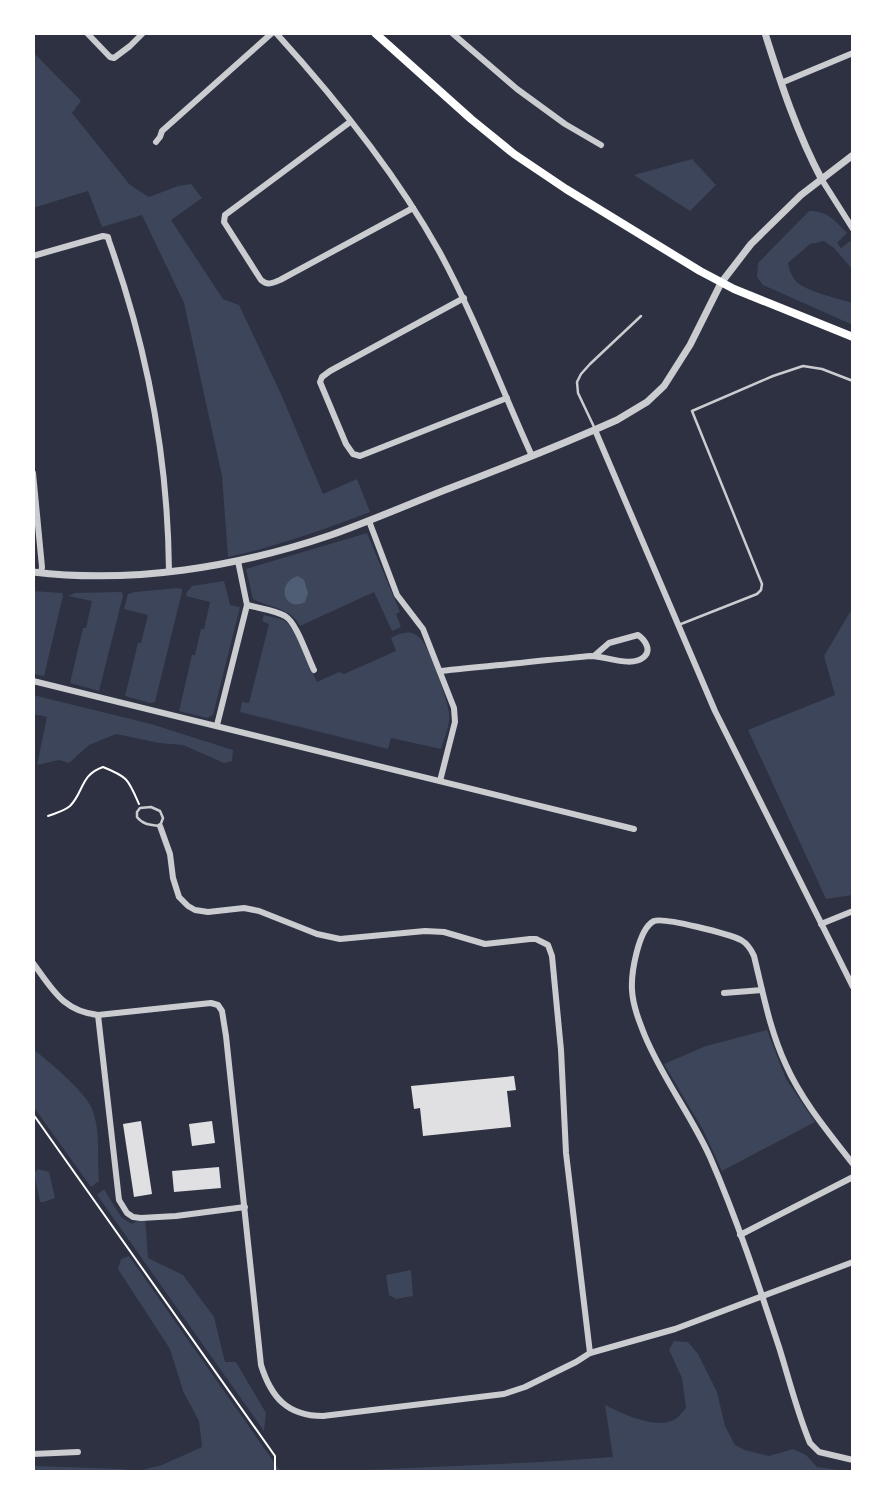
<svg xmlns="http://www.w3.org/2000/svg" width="886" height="1505" viewBox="0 0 886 1505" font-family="'Public Sans',sans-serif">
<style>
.green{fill:#3c4559}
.water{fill:#4f5d75}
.building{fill:#e0e0e3}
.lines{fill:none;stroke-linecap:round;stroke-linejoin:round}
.path{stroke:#fff;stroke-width:2}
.service{stroke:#caccd0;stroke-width:2.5}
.minor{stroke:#caccd0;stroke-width:6}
.tertiary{stroke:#caccd0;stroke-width:7}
.secondary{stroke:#fff;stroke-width:8}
</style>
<rect width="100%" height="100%" fill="#2d3142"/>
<g class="green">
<path d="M 33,52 L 81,101 L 72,113 L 130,185 L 149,197 L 178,186 L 191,184 L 202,198 L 171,220 L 223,299 L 239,305 L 281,394 L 323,494 L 357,479 L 370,512 C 323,530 278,546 228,557 L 222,476 L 184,303 L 142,215 L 102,227 L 88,191 L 33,208 Z"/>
<path d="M 692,159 L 716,185 L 690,211 L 634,175 Z"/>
<path d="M 809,211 C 828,211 834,220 847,233 L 837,243 L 841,248 L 853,239 L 853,270 L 834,248 L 824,241 L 810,244 L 788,263 C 789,270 793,279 798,283 C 808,292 840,299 853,303 L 853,325 L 763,285 L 757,277 L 758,263 Z"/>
<path d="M 367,533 L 400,612 L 396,614 L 401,627 L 392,631 L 374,592 L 300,626 C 290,607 270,608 253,599 L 246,569 Z"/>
<path d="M 224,581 L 230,605 L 240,607 L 213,715 L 207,718 L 179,711 L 192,655 L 195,655 L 201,629 L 204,629 L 210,602 L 186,596 L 187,592 L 192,586 Z"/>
<path d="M 178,588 L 182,589 L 182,592 L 155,702 L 150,703 L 125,696 L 138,643 L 141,643 L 148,615 L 124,609 L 128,594 L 135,592 Z"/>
<path d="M 33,591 L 62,593 L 63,596 L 44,676 L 33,674 Z"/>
<path d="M 119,592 L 122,592 L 123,596 L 99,691 L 70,683 L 83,628 L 86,628 L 92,601 L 68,596 L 75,593 Z"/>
<path d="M 853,607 L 853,895 L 826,899 L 748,730 L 835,695 L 824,656 Z"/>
<path d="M 264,615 L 284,620 L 293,629 L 317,682 L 339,672 L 344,674 L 396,651 L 391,638 C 401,632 412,629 421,639 C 429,647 447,699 449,712 C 451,723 444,739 441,749 L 391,738 L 388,749 L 240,712 L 242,702 L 249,703 L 269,624 L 262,621 Z"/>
<path d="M 33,695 L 151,724 L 233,750 L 232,761 L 224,763 L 183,745 L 159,743 L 116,734 L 89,745 L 69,763 L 59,760 L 37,765 L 47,717 L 33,714 Z"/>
<path d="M 767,1030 L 786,1079 L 815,1122 L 722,1171 L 703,1130 L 664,1064 L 706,1046 Z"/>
<path d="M 33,1049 C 48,1061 85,1091 92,1109 C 101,1131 97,1157 99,1181 L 91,1187 L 33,1106 Z"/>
<path d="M 38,1169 L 49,1172 L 55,1198 L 44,1202 L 40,1202 L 34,1173 Z"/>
<path d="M 104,1189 L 121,1217 L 132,1224 L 145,1216 L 148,1258 L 183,1275 L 214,1317 L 225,1362 L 236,1362 L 266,1413 L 264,1431 L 97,1195 Z"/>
<path d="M 129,1256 L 281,1472 L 33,1472 L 33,1466 L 122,1469 L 138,1471 L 162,1465 L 202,1447 L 199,1421 L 183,1391 L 170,1349 L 118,1269 L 121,1259 Z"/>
<path d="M 411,1270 L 413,1296 L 396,1299 L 389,1295 L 386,1275 Z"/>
<path d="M 674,1341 L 688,1342 L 698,1354 L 717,1392 L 725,1426 L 735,1445 L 745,1450 L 769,1456 L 793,1449 L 806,1455 L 817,1467 L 853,1472 L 319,1472 L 542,1462 L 613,1457 L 605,1405 C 623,1414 660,1432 678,1417 C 681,1414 683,1411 686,1408 L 682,1378 L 669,1350 Z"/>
</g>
<path class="water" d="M 298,576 L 304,580 L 308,593 L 305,602 C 284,613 275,583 298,576 Z"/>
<g class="building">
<path d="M 514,1076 L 516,1090 L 507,1091 L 511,1127 L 423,1136 L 420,1108 L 414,1109 L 411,1086 Z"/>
<path d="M 141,1121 L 152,1194 L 134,1197 L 123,1124 Z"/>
<path d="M 212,1121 L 215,1143 L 192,1146 L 189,1124 Z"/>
<path d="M 219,1167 L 221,1188 L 174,1192 L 172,1171 Z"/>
</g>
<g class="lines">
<g class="path">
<path d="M 48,816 C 56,813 64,811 70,806 C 84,792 80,775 103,767 C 128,777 128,779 139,804"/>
<path d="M 33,1114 L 275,1456 L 275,1472"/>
</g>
<g class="service">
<path d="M 595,429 L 578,393 L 577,382 L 581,374 L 590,364 L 641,316"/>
<path d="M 681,624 L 757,594 L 761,590 L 762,584 L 692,411 L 773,376 L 803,366 L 822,369 L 853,381"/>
<path d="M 151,807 L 160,811 L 163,818 L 160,826 C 151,825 143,825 137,817 L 137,812 L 140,808 Z"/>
</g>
<g class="minor">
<path d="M 87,33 L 110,57 L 114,58 L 130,46 L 143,33"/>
<path d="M 276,33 C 337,100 395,172 439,251 C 475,317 501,388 532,456"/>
<path d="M 452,33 L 517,89 L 565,124 L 601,145"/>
<path d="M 781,83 L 853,53"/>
<path d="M 350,122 L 225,215 L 224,222 L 261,280 C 268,286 272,283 280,280 L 413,208"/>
<path d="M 156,142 L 160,137 L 162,131 L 272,33"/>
<path d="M 822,180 L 853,229"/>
<path d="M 33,256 L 103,236 L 108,237 L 109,241 C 147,347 168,459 169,571"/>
<path d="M 464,298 L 330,371 L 322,377 L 320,382 L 346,444 L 353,454 L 360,456 L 507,398"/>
<path d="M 595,430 L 715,711 L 853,987"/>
<path d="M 33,473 L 42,567 L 41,573"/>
<path d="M 369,521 L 397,595 L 423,629 L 454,708 L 455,722 L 440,781"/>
<path d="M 247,605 C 258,608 274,610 285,616 C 297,623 307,656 314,670"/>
<path d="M 441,671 C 476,667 512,664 548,660 C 563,659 577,657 591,656 C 606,656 631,668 644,657 C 652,650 645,640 638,635 L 609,643 L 594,656"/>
<path d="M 33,681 L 634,829"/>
<path d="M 217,725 L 247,605 L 238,561"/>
<path d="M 160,826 L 170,854 L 173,878 L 179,897 L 188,906 L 195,910 L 208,912 L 244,908 L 259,911 L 317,934 L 340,939 L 425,931 L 444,932 L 485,944 L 530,939 L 536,939 L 548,945 L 552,956 L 561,1050 L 566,1153 L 590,1353"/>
<path d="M 821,924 L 853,911"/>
<path d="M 33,963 C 53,990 63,1011 98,1015 L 211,1003 L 218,1005 L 222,1011 L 226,1036 L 261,1365 C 271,1397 287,1416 323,1416 L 504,1394 L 525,1387 L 576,1362 L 590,1353 L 675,1329 L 853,1262"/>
<path d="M 724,993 L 762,990"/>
<path d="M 98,1015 L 119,1200 L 127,1213 L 133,1217 L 141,1218 L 176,1216 L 245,1207"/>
<path d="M 853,1164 C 829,1133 802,1101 786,1065 C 770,1031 763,993 754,956 C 751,949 748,944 741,940 C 729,934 664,917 654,921 C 638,929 631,974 632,990 C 633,1006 639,1021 645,1036 C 663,1079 691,1115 710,1157 C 737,1219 758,1283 779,1347 C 789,1379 797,1412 810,1443 L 819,1452 L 853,1460"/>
<path d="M 740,1235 L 853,1177"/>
<path d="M 33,1454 L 78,1452"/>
</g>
<g class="tertiary">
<path d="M 765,33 C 781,84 797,133 822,180"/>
<path d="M 33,572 C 133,584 237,567 331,535 C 370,521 407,505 445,490 C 503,468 561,445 617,420 L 647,402 L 664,386 L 690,345 L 721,283 L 751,244 L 801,195 L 853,155"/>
</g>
<path class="secondary" d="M 375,33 L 471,119 L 514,154 L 566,189 L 700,271 L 734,289 L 853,337"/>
</g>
<rect width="886" height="1505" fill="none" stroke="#ffffff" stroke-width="70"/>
</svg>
